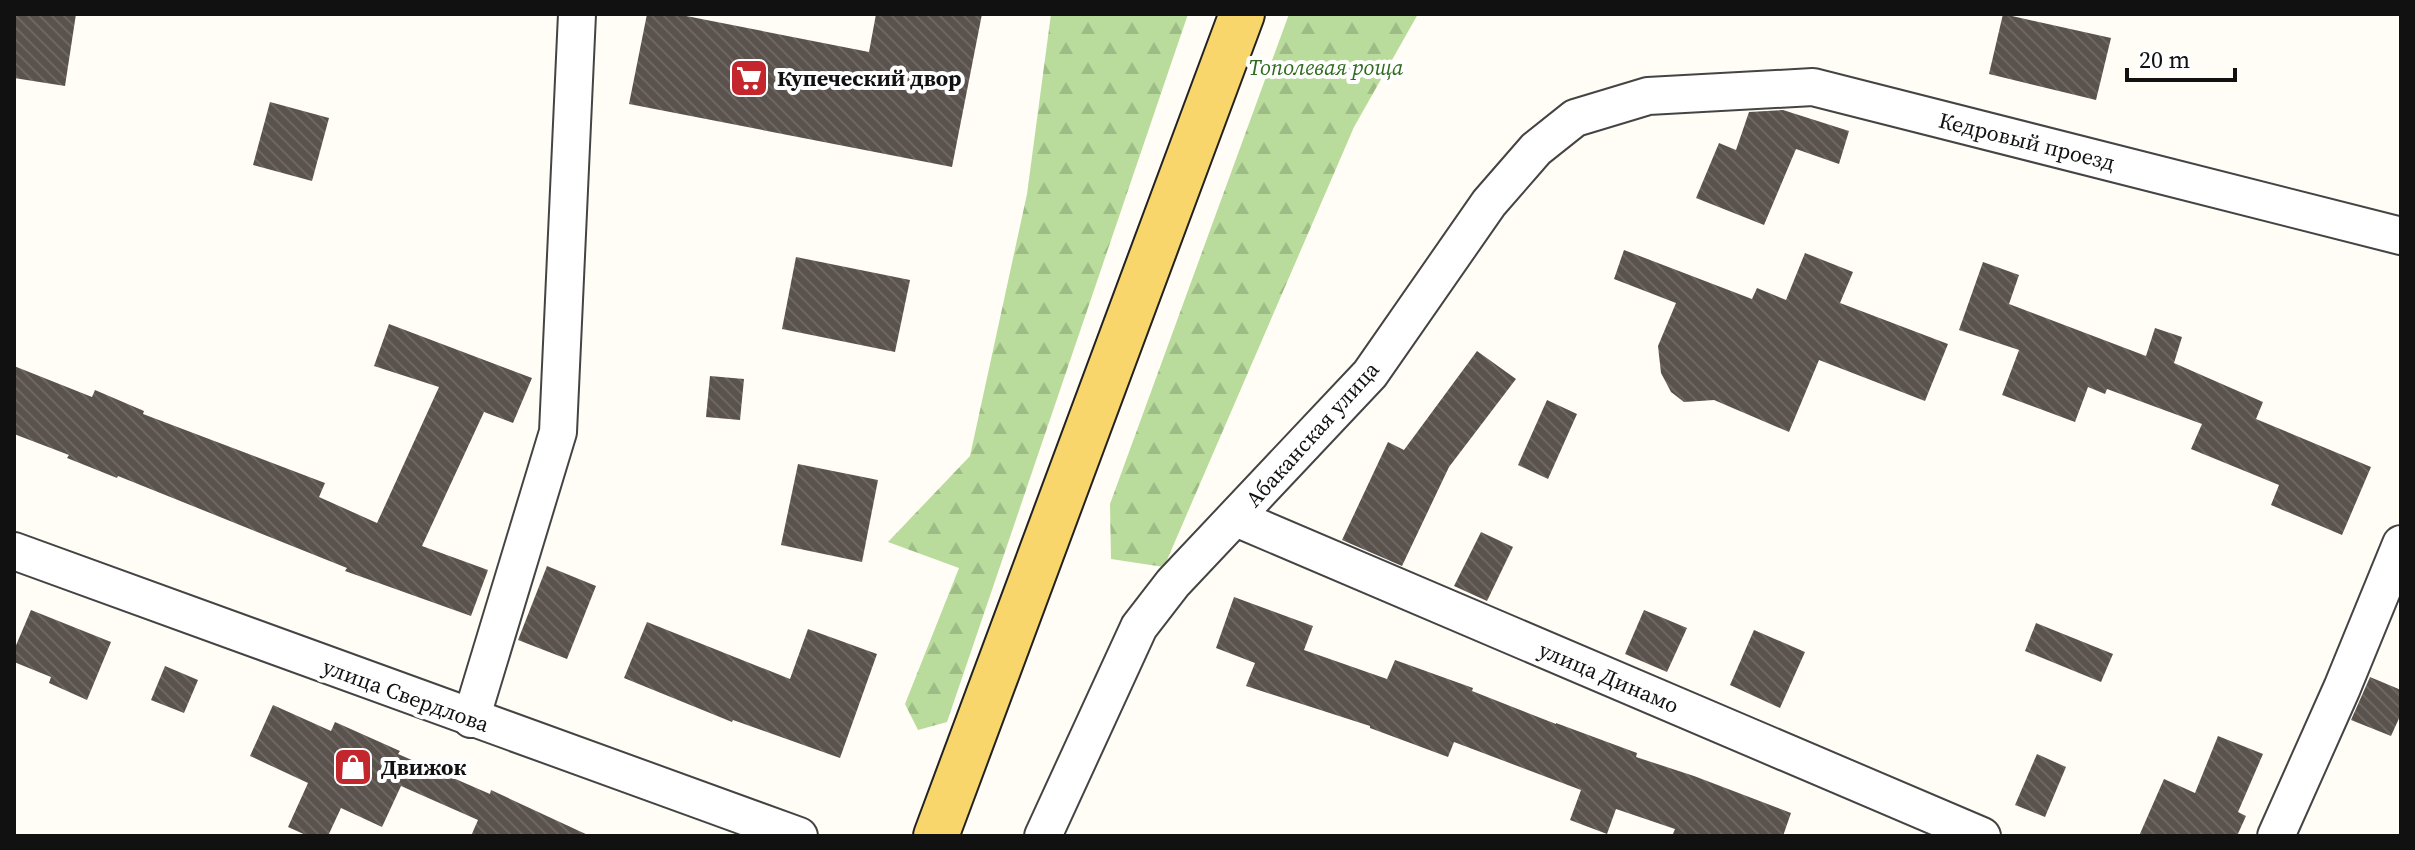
<svg xmlns="http://www.w3.org/2000/svg" width="2415" height="850" viewBox="0 0 2415 850" font-family="'Source Serif 4',serif">
<style>
.forest{fill:url(#forest-firs)}
.building{fill:url(#building-back-hatch)}
.lines{fill:none;stroke-linecap:round;stroke-linejoin:round}
.minor-casing{stroke:#444;stroke-width:40}
.major-casing{stroke:#222;stroke-width:48}
.minor{stroke:#fff;stroke-width:36}
.major{stroke:#f9d66b;stroke-width:44}
.labels{text-anchor:middle;stroke-width:8;stroke-linejoin:round;paint-order:stroke}
.park-label{font-size:22px;font-style:italic;fill:#2f6b1f;stroke:#fff}
.poi-label{font-size:22px;font-weight:bold;fill:#111;stroke:#fff;text-anchor:start}
.street-label{font-size:22px;fill:#111;stroke:#fff}
</style>
<defs>
<pattern id="forest-firs" width="22" height="20" patternUnits="userSpaceOnUse" patternTransform="scale(2)"><rect width="22" height="20" fill="#b9dc9c"/><path d="M5 1l3.5 6h-7zM16 11l3.5 6h-7z" fill="#9ebc85"/></pattern>
<pattern id="building-back-hatch" width="6" height="6" patternUnits="userSpaceOnUse" patternTransform="scale(2)"><rect width="6" height="6" fill="#5a524d"/><path d="M-1 5l2 2M0 0l6 6M5-1l2 2" fill="none" stroke="#6d6662"/></pattern>
</defs>
<rect width="100%" height="100%" fill="#fffdf5"/>
<g class="forest">
<path d="M 1051,14 L 1188,14 L 947,722 L 918,730 L 905,704 L 959,568 L 888,542 L 970,456 L 1027,194 Z"/>
<path d="M 1289,14 L 1418,14 L 1354,127 L 1164,567 L 1111,559 L 1110,504 Z"/>
</g>
<g class="building">
<path d="M 14,14 L 76,14 L 65,86 L 14,78 Z"/>
<path d="M 647,14 L 676,14 L 869,52 L 876,14 L 982,14 L 952,167 L 629,104 Z"/>
<path d="M 2003,14 L 2111,38 L 2096,100 L 1989,74 Z"/>
<path d="M 270,102 L 329,118 L 312,181 L 253,165 Z"/>
<path d="M 1783,110 L 1849,131 L 1839,164 L 1796,149 L 1764,225 L 1696,198 L 1719,143 L 1736,150 L 1749,112 Z"/>
<path d="M 1624,250 L 1752,299 L 1757,288 L 1786,300 L 1805,253 L 1853,272 L 1840,303 L 1948,344 L 1925,401 L 1819,360 L 1789,432 L 1714,400 L 1684,402 L 1671,392 L 1661,373 L 1658,346 L 1676,303 L 1614,279 Z"/>
<path d="M 796,257 L 910,280 L 895,352 L 782,329 Z"/>
<path d="M 1983,262 L 2019,275 L 2009,304 L 2146,356 L 2155,328 L 2182,337 L 2174,363 L 2263,402 L 2256,419 L 2371,467 L 2342,535 L 2271,505 L 2279,485 L 2191,449 L 2202,424 L 2107,389 L 2105,394 L 2088,387 L 2075,422 L 2002,395 L 2019,350 L 1959,330 Z"/>
<path d="M 389,324 L 532,378 L 513,423 L 484,412 L 422,546 L 488,570 L 471,616 L 345,571 L 347,568 L 118,476 L 117,478 L 67,458 L 69,455 L 14,434 L 14,366 L 92,397 L 95,390 L 144,411 L 143,414 L 325,483 L 319,497 L 377,523 L 439,387 L 374,366 Z"/>
<path d="M 1477,351 L 1516,379 L 1449,467 L 1402,566 L 1342,540 L 1388,442 L 1404,450 Z"/>
<path d="M 710,376 L 744,379 L 740,420 L 706,417 Z"/>
<path d="M 1547,400 L 1577,414 L 1548,479 L 1518,465 Z"/>
<path d="M 798,464 L 878,480 L 862,562 L 781,545 Z"/>
<path d="M 1481,532 L 1513,547 L 1487,601 L 1454,586 Z"/>
<path d="M 547,566 L 596,586 L 567,659 L 518,640 Z"/>
<path d="M 1234,597 L 1313,626 L 1304,650 L 1387,679 L 1395,660 L 1473,688 L 1472,691 L 1556,724 L 1556,723 L 1637,753 L 1636,757 L 1694,776 L 1791,813 L 1783,836 L 1672,836 L 1675,829 L 1616,809 L 1607,834 L 1570,820 L 1581,790 L 1454,742 L 1448,757 L 1370,728 L 1370,726 L 1246,686 L 1255,663 L 1216,648 Z"/>
<path d="M 31,610 L 111,642 L 87,700 L 49,683 L 51,677 L 14,662 L 14,650 Z"/>
<path d="M 1644,610 L 1687,628 L 1667,672 L 1625,654 Z"/>
<path d="M 647,622 L 790,679 L 808,629 L 877,654 L 840,758 L 733,720 L 732,722 L 624,678 Z"/>
<path d="M 2036,623 L 2113,654 L 2101,682 L 2025,651 Z"/>
<path d="M 1754,630 L 1805,652 L 1780,708 L 1730,685 Z"/>
<path d="M 165,666 L 198,680 L 184,713 L 151,700 Z"/>
<path d="M 2370,677 L 2401,690 L 2401,714 L 2391,736 L 2351,720 Z"/>
<path d="M 273,705 L 331,731 L 335,722 L 400,751 L 398,754 L 490,794 L 491,790 L 590,836 L 471,836 L 478,820 L 401,786 L 382,827 L 341,808 L 328,836 L 308,836 L 288,827 L 308,783 L 250,756 Z"/>
<path d="M 2218,736 L 2263,754 L 2238,812 L 2246,816 L 2237,836 L 2139,836 L 2164,779 L 2195,793 Z"/>
<path d="M 2037,754 L 2066,767 L 2045,817 L 2015,805 Z"/>
</g>
<g class="lines">
<defs>
<g id="minor">
<path d="M 1236,518 L 1982,836"/>
<path d="M 14,551 L 799,836"/>
<path d="M 471,719 L 558,432 L 577,14"/>
<path d="M 1043,836 L 1139,627 L 1173,583 L 1370,374 L 1489,203 L 1536,149 L 1575,118 L 1648,96 L 1813,87 L 2401,236"/>
<path d="M 2276,836 L 2342,688 L 2401,544"/>
</g>
<path id="major" d="M 936,836 L 1242,14"/>
</defs>
<use href="#minor" class="minor-casing"/>
<use href="#major" class="major-casing"/>
<use href="#minor" class="minor"/>
<use href="#major" class="major"/>
</g>
<defs>
<symbol id="supermarket-square" viewBox="-11 -11 22 22"><rect x="-9" y="-9" width="18" height="18" rx="4" fill="#c4262e" stroke="#fff"/><path d="M-6-5.5h2.5l.6 2H6L4.5 2H-2.5L-4.4-4H-6ZM-1.5 3.2a1.3 1.3 0 1 0 .1 0ZM3 3.2a1.3 1.3 0 1 0 .1 0Z" fill="#fff"/></symbol>
<symbol id="shop-square" viewBox="-11 -11 22 22"><rect x="-9" y="-9" width="18" height="18" rx="4" fill="#c4262e" stroke="#fff"/><path d="M-5-2.5h2.3a2.7 3.5 0 0 1 5.4 0H5L5.5 6h-11ZM-1.5-2.5h3a1.5 2.3 0 0 0-3 0Z" fill="#fff"/></symbol>
</defs>
<g fill-rule="evenodd">
<use href="#supermarket-square" x="727" y="56" width="44" height="44"/>
<use href="#shop-square" x="331" y="745" width="44" height="44"/>
</g>
<g class="labels">
<g class="park-label">
<text x="1326" y="75">Тополевая роща</text>
</g>
<g class="poi-label">
<text x="777" y="86">Купеческий двор</text>
<text x="381" y="775">Движок</text>
</g>
<g class="street-label">
<text transform="translate(2027 141) rotate(14)" y="8">Кедровый проезд</text>
<text transform="translate(1312 434) rotate(-48)" y="8">Абаканская улица</text>
<text transform="translate(1609 677) rotate(23)" y="8">улица Динамо</text>
<text transform="translate(406 695) rotate(20)" y="8">улица Свердлова</text>
</g>
</g>
<rect width="2415" height="850" fill="none" stroke="#111111" stroke-width="32"/>
<path d="M2127 68v12h108v-12" fill="none" stroke="#111111" stroke-width="4"/>
<text x="2139" y="68" font-size="24" fill="#111111" stroke="#ffffff" stroke-width="6" paint-order="stroke">20 m</text>
</svg>
